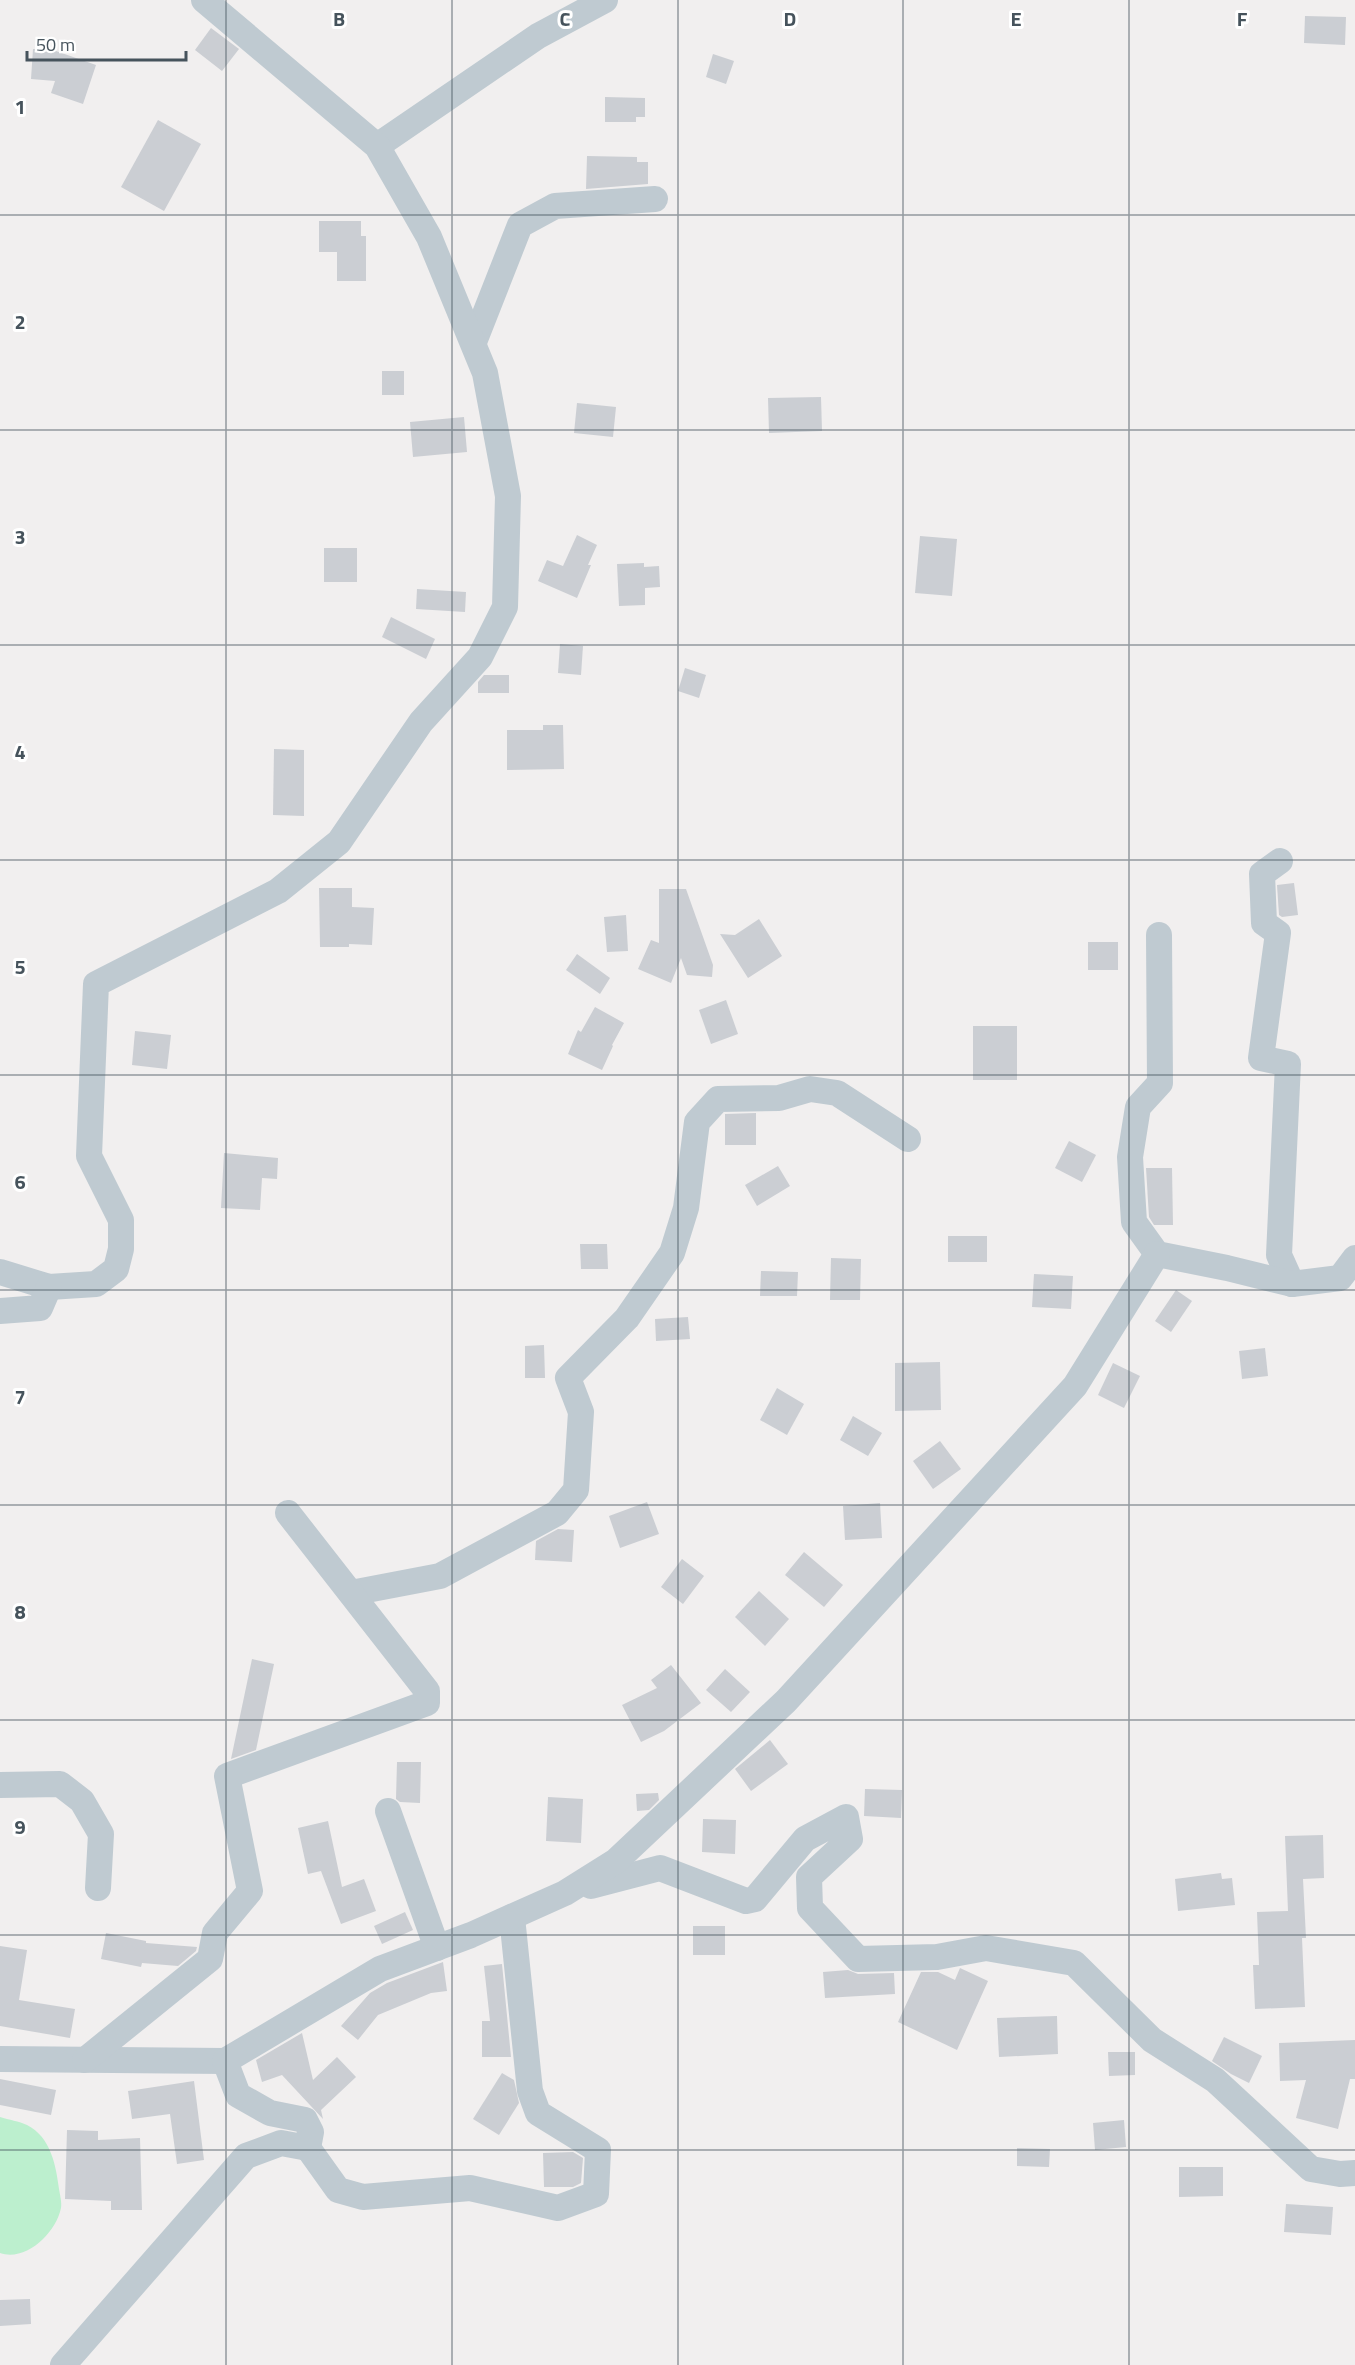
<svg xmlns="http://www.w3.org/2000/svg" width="1355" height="2365" viewBox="0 0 1355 2365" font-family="'Titillium Web',sans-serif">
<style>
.green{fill:#bcefce}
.building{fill:#cbced3}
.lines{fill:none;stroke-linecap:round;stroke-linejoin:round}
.minor{stroke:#bfcad1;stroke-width:26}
.grid{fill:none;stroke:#46535c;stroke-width:1.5;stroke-opacity:0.55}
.grid-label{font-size:20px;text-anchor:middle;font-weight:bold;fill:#46535c;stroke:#fff;stroke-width:6;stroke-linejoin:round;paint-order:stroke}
</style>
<rect width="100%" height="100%" fill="#f1efef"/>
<path class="green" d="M 0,2117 C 9,2120 19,2121 27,2125 C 51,2137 56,2166 59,2189 C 60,2195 62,2203 61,2208 C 56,2233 26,2262 0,2253 Z"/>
<g class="building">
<path d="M 1305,16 L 1346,17 L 1345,45 L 1304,43 Z"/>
<path d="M 211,28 L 239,49 L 222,71 L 195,50 Z"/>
<path d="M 33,49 L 56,51 L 96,65 L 83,104 L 51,93 L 55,81 L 31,79 Z"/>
<path d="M 713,54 L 734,61 L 726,84 L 706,77 Z"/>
<path d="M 605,97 L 645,98 L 645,117 L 636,117 L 636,122 L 605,122 Z"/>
<path d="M 158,120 L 201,144 L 164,211 L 121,187 Z"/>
<path d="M 587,156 L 637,157 L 637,162 L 648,162 L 648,184 L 586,189 Z"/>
<path d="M 319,221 L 361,221 L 361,236 L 366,236 L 366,281 L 337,281 L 337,252 L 319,252 Z"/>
<rect x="382" y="371" width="22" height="24"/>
<path d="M 821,397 L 822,431 L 769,433 L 768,398 Z"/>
<path d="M 577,403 L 616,407 L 613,437 L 574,433 Z"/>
<path d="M 464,417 L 467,452 L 413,457 L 410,422 Z"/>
<path d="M 577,535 L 597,545 L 588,565 L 591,565 L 577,598 L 538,581 L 547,560 L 563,566 Z"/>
<path d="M 920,536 L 957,539 L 952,596 L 915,593 Z"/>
<rect x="324" y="548" width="33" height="34"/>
<path d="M 644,563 L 644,567 L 659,566 L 660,587 L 645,588 L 645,605 L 619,606 L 617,564 Z"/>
<path d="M 417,589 L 466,592 L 465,612 L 416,609 Z"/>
<path d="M 391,617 L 435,639 L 426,659 L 382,637 Z"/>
<path d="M 560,644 L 583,646 L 581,675 L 558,673 Z"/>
<path d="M 685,668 L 706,675 L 699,698 L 678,691 Z"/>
<path d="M 484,675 L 509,675 L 509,693 L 478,693 L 478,682 Z"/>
<path d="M 543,725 L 563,725 L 564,769 L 507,770 L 507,730 L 543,730 Z"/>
<path d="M 274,749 L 304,750 L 304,816 L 273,815 Z"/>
<path d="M 1294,883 L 1298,915 L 1282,917 L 1279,915 L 1277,885 Z"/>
<path d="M 319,888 L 352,888 L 352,907 L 374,908 L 372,945 L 349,944 L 349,947 L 320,947 Z"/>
<path d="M 659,889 L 686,889 L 713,965 L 712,977 L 687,975 L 681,958 L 671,983 L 638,969 L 651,940 L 659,943 Z"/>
<path d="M 626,915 L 628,951 L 607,952 L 604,917 Z"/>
<path d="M 759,919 L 782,956 L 748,978 L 720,934 L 735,935 Z"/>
<rect x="1088" y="942" width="30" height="28"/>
<path d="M 577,954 L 610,978 L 600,994 L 566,970 Z"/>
<path d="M 726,1000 L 738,1034 L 711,1044 L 699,1010 Z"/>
<path d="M 595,1007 L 624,1023 L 612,1045 L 613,1046 L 602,1070 L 568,1054 L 578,1030 L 581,1032 Z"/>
<rect x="973" y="1026" width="44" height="54"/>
<path d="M 135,1031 L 171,1035 L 167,1069 L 132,1065 Z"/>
<path d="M 756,1113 L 756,1145 L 725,1145 L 725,1114 Z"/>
<path d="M 1069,1141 L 1096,1155 L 1082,1182 L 1055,1168 Z"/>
<path d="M 224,1153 L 278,1158 L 277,1179 L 262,1178 L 260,1210 L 221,1208 Z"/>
<path d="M 778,1166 L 790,1186 L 757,1206 L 745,1185 Z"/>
<path d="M 1146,1168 L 1172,1168 L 1173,1225 L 1154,1225 L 1149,1217 Z"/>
<rect x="948" y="1236" width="39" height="26"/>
<path d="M 580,1244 L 607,1244 L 608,1269 L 581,1269 Z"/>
<path d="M 831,1258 L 861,1259 L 860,1300 L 830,1300 Z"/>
<path d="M 761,1271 L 798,1272 L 797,1296 L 760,1296 Z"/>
<path d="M 1034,1274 L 1073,1276 L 1071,1309 L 1032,1307 Z"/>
<path d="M 1176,1290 L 1192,1301 L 1171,1332 L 1155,1321 Z"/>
<path d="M 688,1317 L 690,1339 L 656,1341 L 655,1319 Z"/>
<path d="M 544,1345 L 545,1378 L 525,1378 L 525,1346 Z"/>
<path d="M 1265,1348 L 1268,1376 L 1242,1379 L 1239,1351 Z"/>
<path d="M 940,1362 L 941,1410 L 895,1411 L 895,1363 Z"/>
<path d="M 1113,1363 L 1140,1376 L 1124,1408 L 1098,1395 Z"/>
<path d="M 777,1388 L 804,1404 L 787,1435 L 760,1420 Z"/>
<path d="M 853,1416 L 882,1433 L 868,1456 L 840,1440 Z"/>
<path d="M 940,1441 L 961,1469 L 933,1489 L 913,1461 Z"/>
<path d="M 647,1502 L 659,1534 L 620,1548 L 609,1516 Z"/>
<path d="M 880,1503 L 882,1538 L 845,1540 L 843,1506 Z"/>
<path d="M 558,1529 L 574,1530 L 572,1562 L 535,1560 L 536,1541 Z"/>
<path d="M 804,1552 L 843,1585 L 824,1607 L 785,1575 Z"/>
<path d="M 682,1559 L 704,1576 L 683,1604 L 661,1587 Z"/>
<path d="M 759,1591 L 789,1619 L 765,1646 L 735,1617 Z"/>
<path d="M 252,1659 L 274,1664 L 256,1750 L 231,1759 Z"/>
<path d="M 671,1665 L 701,1703 L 664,1731 L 641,1742 L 622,1705 L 657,1688 L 651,1680 Z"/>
<path d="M 725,1669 L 750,1692 L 731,1712 L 706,1690 Z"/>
<path d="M 770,1740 L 788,1764 L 751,1791 L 735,1769 Z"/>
<path d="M 397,1762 L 421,1762 L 420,1803 L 400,1802 L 396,1799 Z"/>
<path d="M 865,1789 L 902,1790 L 901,1818 L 864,1816 Z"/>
<path d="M 658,1793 L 659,1800 L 649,1810 L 637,1811 L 636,1794 Z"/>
<path d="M 548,1797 L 583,1799 L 581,1843 L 546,1841 Z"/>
<path d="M 703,1819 L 736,1820 L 735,1854 L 702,1852 Z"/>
<path d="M 328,1821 L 342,1887 L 364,1879 L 376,1911 L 341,1924 L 321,1871 L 308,1874 L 298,1828 Z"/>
<path d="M 1323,1835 L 1324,1878 L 1303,1879 L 1306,1938 L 1302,1938 L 1305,2007 L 1255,2009 L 1253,1965 L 1259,1965 L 1257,1912 L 1288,1911 L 1285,1836 Z"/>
<path d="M 1221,1873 L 1222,1879 L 1232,1878 L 1235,1905 L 1178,1911 L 1175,1879 Z"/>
<path d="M 405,1912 L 413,1930 L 382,1944 L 374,1926 Z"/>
<rect x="693" y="1926" width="32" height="29"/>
<path d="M 106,1933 L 146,1941 L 146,1943 L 197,1947 L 196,1951 L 178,1966 L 142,1963 L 141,1967 L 101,1959 Z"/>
<path d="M 0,1946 L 27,1950 L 19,2000 L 75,2009 L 70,2038 L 0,2026 Z"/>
<path d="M 443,1962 L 447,1991 L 431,1993 L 378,2015 L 358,2040 L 341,2026 L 370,1993 L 387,1983 Z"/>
<path d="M 502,1964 L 511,2057 L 482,2057 L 482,2021 L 490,2021 L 484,1966 Z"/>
<path d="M 960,1968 L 988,1981 L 957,2050 L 898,2022 L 921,1972 L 938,1972 L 955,1980 Z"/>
<path d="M 848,1970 L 858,1974 L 894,1973 L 895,1994 L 825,1998 L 823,1972 Z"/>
<path d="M 1057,2016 L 1058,2054 L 999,2057 L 997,2018 Z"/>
<path d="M 302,2033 L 313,2080 L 337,2057 L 356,2077 L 321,2110 L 323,2119 L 282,2075 L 262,2082 L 256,2060 Z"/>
<path d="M 1224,2037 L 1262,2056 L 1249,2083 L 1231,2074 L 1212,2061 Z"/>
<path d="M 1355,2040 L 1355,2079 L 1350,2079 L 1338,2129 L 1296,2118 L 1306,2080 L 1280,2081 L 1279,2043 Z"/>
<path d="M 1108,2052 L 1135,2052 L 1135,2075 L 1109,2076 Z"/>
<path d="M 502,2073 L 514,2080 L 519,2103 L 499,2135 L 473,2119 Z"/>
<path d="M 0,2079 L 56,2090 L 51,2115 L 0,2105 Z"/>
<path d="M 194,2081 L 204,2160 L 177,2164 L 170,2114 L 132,2119 L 128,2091 Z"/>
<path d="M 1124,2120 L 1126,2147 L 1095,2150 L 1093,2123 Z"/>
<path d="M 67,2130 L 98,2131 L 98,2140 L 140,2138 L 142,2210 L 111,2210 L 111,2201 L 65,2199 Z"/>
<path d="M 1017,2148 L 1050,2149 L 1049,2167 L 1017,2166 Z"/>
<path d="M 573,2152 L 583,2158 L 581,2183 L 573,2187 L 544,2187 L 543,2153 Z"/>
<path d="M 1179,2167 L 1223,2167 L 1223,2196 L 1179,2197 Z"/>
<path d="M 1286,2204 L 1333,2207 L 1331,2235 L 1284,2232 Z"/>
<path d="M 30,2299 L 31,2324 L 0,2326 L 0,2300 Z"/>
</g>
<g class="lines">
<g class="minor">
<path d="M 377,146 L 538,36 L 605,0"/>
<path d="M 474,342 L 520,225 L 555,206 L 655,199"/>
<path d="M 1280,861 L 1262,874 L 1264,923 L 1278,933 L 1261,1058 L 1288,1064 L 1279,1255 L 1292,1284"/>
<path d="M 1159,935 L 1160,1083 L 1138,1107 L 1130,1157 L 1134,1222 L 1157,1254 L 1227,1268 L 1292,1284 L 1340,1278 L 1355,1258"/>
<path d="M 0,1272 L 49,1287 L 96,1284 L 116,1269 L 121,1249 L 121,1220 L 89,1156 L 96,984 L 278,891 L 339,842 L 421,722 L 480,657 L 505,607 L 508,496 L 485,373 L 429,237 L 377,146 L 204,0"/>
<path d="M 0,1311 L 40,1308 L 49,1287"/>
<path d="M 351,1593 L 440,1576 L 557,1513 L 576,1490 L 581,1412 L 568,1378 L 627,1318 L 672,1253 L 686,1208 L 697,1122 L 718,1099 L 779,1098 L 810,1089 L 837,1093 L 908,1139"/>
<path d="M 0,1785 L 60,1784 L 82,1801 L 101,1834 L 98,1888"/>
<path d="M 388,1811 L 437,1948"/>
<path d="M 591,1886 L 660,1868 L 746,1901 L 755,1899 L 805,1839 L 846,1817 L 850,1839 L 809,1877 L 810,1908 L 858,1959 L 937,1957 L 986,1948 L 1074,1963 L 1152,2040 L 1215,2080 L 1311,2169 L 1340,2174 L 1355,2173"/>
<path d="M 0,2059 L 225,2061"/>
<path d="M 85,2060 L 210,1959 L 215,1933 L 250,1891 L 227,1776 L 427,1703 L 427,1691 L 288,1513"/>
<path d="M 308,2148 L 338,2190 L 363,2197 L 470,2188 L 558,2208 L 596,2194 L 598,2150 L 538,2113 L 530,2091 L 512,1917"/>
<path d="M 63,2365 L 246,2156 L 281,2143 L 308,2148 L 311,2132 L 305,2120 L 270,2113 L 238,2095 L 225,2061 L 380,1969 L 471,1935 L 565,1893 L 616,1861 L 786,1701 L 1075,1386 L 1157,1254"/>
</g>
</g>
<path class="grid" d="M 226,0 L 226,2365M 452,0 L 452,2365M 678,0 L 678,2365M 903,0 L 903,2365M 1129,0 L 1129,2365M 0,215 L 1355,215M 0,430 L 1355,430M 0,645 L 1355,645M 0,860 L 1355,860M 0,1075 L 1355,1075M 0,1290 L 1355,1290M 0,1505 L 1355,1505M 0,1720 L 1355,1720M 0,1935 L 1355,1935M 0,2150 L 1355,2150"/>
<g class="grid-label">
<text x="339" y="26">B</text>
<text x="565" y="26">C</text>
<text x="790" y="26">D</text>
<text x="1016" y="26">E</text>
<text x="1242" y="26">F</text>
<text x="20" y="114">1</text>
<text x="20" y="329">2</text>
<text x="20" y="544">3</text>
<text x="20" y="759">4</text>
<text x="20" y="974">5</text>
<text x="20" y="1189">6</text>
<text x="20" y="1404">7</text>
<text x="20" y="1619">8</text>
<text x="20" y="1834">9</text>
</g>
<path d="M27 51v9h159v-9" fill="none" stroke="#46535c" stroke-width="3"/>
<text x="36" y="51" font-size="18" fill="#46535c" stroke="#ffffff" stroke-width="4.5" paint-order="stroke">50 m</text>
</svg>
